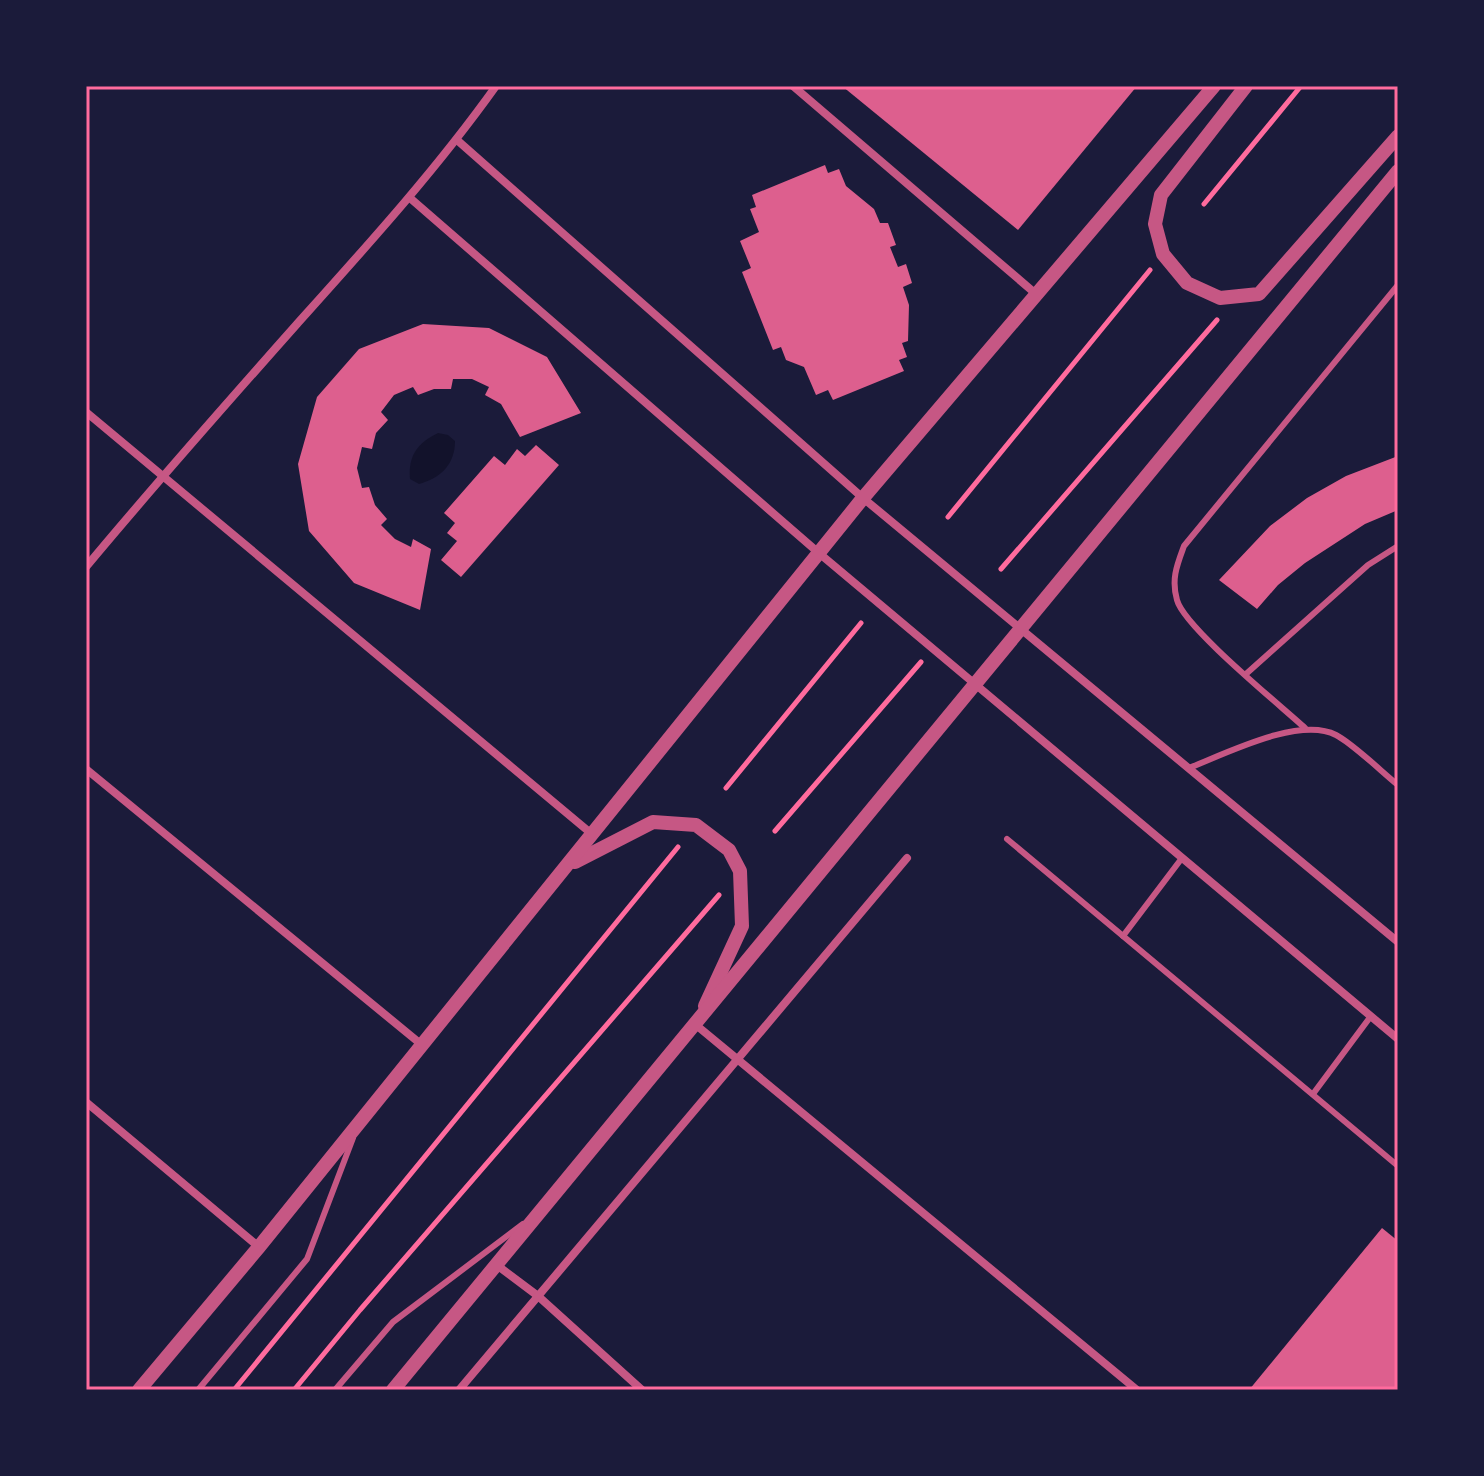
<svg xmlns="http://www.w3.org/2000/svg" width="1484" height="1476" viewBox="0 0 1484 1476" font-family="Inter,sans-serif">
<style>
.water{fill:#12122b}
.building{fill:#dd5f8e}
.lines{fill:none;stroke-linecap:round;stroke-linejoin:round}
.path{stroke:#ff6b9d;stroke-width:5}
.service{stroke:#c65784;stroke-width:6}
.minor{stroke:#c65784;stroke-width:8}
.tertiary{stroke:#c65784;stroke-width:14}
.neatline{fill:none;stroke:#ff6b9d;stroke-width:3}
</style>
<rect width="100%" height="100%" fill="#1b1b3a"/>
<path class="water" d="M 438,433 L 448,435 L 455,441 C 455,464 441,478 419,484 L 410,479 C 408,456 417,443 438,433 Z"/>
<g class="building">
<path d="M 842,86 L 1137,86 L 1018,230 Z"/>
<path d="M 825,165 L 828,173 L 839,169 L 846,186 L 874,209 L 880,223 L 888,223 L 896,245 L 890,247 L 898,267 L 906,264 L 912,283 L 903,287 L 909,305 L 908,341 L 902,343 L 907,357 L 899,360 L 904,371 L 833,400 L 828,390 L 816,395 L 804,367 L 786,360 L 781,347 L 773,350 L 742,272 L 751,268 L 740,241 L 759,232 L 750,209 L 756,207 L 752,195 Z"/>
<path d="M 423,324 L 489,328 L 547,357 L 581,413 L 520,437 L 501,404 L 485,395 L 489,387 L 472,379 L 453,379 L 451,389 L 434,389 L 418,395 L 413,387 L 394,395 L 381,412 L 388,420 L 376,433 L 372,449 L 362,447 L 357,468 L 362,488 L 369,487 L 375,505 L 387,519 L 381,525 L 395,539 L 411,547 L 413,539 L 431,549 L 420,610 L 354,583 L 309,531 L 298,464 L 317,397 L 359,349 Z"/>
<path d="M 536,445 L 559,465 L 461,577 L 441,560 L 457,541 L 447,533 L 455,523 L 444,513 L 494,456 L 505,465 L 517,449 L 525,456 Z"/>
<path d="M 1398,456 L 1398,510 L 1365,524 L 1305,563 L 1278,585 L 1257,609 L 1219,580 L 1270,526 L 1307,498 L 1346,476 Z"/>
<path d="M 1382,1228 L 1398,1241 L 1398,1390 L 1249,1390 Z"/>
</g>
<g class="lines">
<g class="path">
<path d="M 1204,204 L 1301,86"/>
<path d="M 948,517 L 1150,270"/>
<path d="M 1001,569 L 1217,320"/>
<path d="M 726,788 L 861,623"/>
<path d="M 775,831 L 921,662"/>
<path d="M 234,1390 L 678,847"/>
<path d="M 294,1390 L 360,1310 L 719,895"/>
</g>
<g class="service">
<path d="M 1246,674 L 1368,565 L 1398,546"/>
<path d="M 1305,728 C 1280,705 1184,627 1177,600 C 1171,579 1177,565 1184,546 L 1398,285"/>
<path d="M 1189,768 C 1225,754 1299,716 1336,735 C 1352,743 1382,772 1398,785"/>
<path d="M 1007,839 L 1398,1166"/>
<path d="M 1123,936 L 1182,858"/>
<path d="M 1313,1094 L 1371,1016"/>
<path d="M 198,1390 L 307,1259 L 353,1138"/>
<path d="M 335,1390 L 393,1322 L 523,1224"/>
</g>
<g class="minor">
<path d="M 793,86 L 1036,294"/>
<path d="M 457,140 L 863,498 L 1398,942"/>
<path d="M 410,198 L 820,554 L 1398,1039"/>
<path d="M 86,412 L 593,835"/>
<path d="M 86,567 C 155,484 226,404 297,324 C 367,246 436,170 496,86"/>
<path d="M 86,769 L 422,1045"/>
<path d="M 696,1025 L 1137,1390"/>
<path d="M 86,1102 L 259,1247"/>
<path d="M 498,1266 L 538,1296 L 642,1390"/>
<path d="M 459,1390 L 907,858"/>
</g>
<g class="tertiary">
<path d="M 1246,86 L 1161,195 L 1155,224 L 1163,254 L 1187,283 L 1220,298 L 1259,294 L 1398,136"/>
<path d="M 575,862 L 653,822 L 696,825 L 729,850 L 740,871 L 742,926 L 705,1006"/>
<path d="M 139,1390 L 259,1247 L 863,498 L 1214,86"/>
<path d="M 393,1390 L 1398,171"/>
</g>
</g>
<rect width="1484" height="1476" fill="none" stroke="#1b1b3a" stroke-width="176"/>
<rect x="88" y="88" width="1308" height="1300" class="neatline"/>
</svg>
